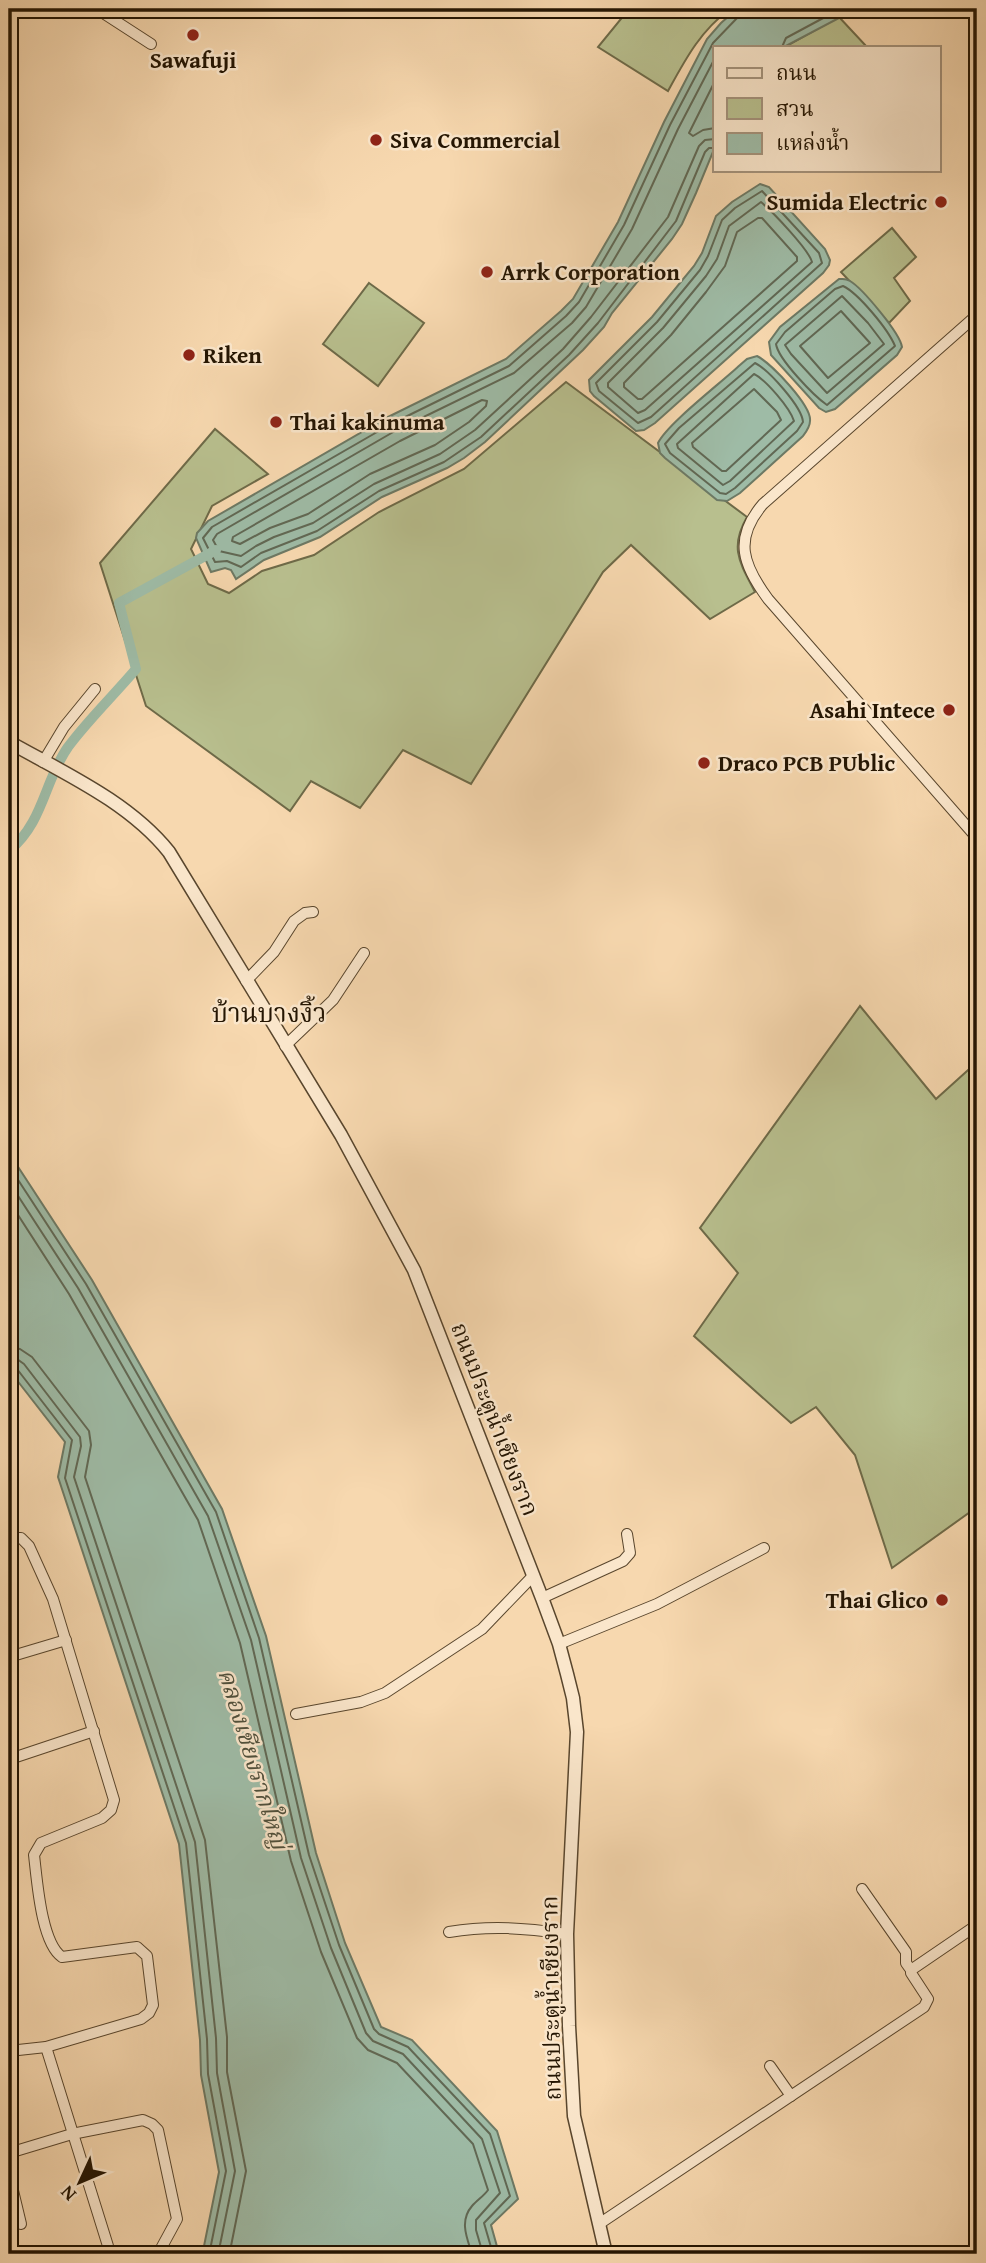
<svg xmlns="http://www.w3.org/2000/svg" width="986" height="2263" viewBox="0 0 986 2263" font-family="'Gentium Book Plus','Noto Serif Thai',serif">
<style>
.green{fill:#b8bf8e;stroke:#6e6a48;stroke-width:2}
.water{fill:#9ebba6;stroke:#6d7964;stroke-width:2}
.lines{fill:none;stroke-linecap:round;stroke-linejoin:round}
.shore{stroke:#616854;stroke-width:2}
.canal{stroke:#9ebba6;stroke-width:10}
.minor-casing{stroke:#59462d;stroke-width:12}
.tertiary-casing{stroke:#59462d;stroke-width:15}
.minor{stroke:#fae6cb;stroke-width:10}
.tertiary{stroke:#fae6cb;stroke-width:12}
.poi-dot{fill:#8f2418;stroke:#fae6cb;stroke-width:2.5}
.labels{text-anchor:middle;stroke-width:5;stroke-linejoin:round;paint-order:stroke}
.poi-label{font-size:23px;font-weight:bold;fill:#241502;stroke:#fae6cb;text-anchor:start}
.street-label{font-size:23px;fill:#241502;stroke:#fae6cb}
.water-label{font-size:24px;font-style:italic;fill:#4f4f3b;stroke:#fae6cb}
.quarter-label{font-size:26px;fill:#241502;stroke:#fae6cb}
</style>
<rect width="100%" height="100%" fill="#f7d8af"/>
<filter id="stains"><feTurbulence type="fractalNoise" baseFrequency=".00286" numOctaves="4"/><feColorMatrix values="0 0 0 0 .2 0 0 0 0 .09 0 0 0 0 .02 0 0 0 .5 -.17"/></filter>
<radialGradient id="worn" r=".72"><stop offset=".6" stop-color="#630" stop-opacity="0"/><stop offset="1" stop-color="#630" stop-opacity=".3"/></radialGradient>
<g class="green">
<path d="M 629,9 L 730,9 C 700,31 685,60 668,91 L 598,47 Z"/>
<path d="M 839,17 L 867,47 L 785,47 Z"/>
<path d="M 892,228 L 916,257 L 894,278 L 910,301 L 889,323 L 841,272 Z"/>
<path d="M 369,283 L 424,323 L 378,386 L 323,344 Z"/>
<path d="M 566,382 L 747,517 C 729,548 740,563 755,592 L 710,619 L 631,545 L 603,572 L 471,784 L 403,750 L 360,808 L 311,781 L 290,811 L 146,706 L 100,563 L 215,429 L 268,474 L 212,506 L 191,549 L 208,584 L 229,593 L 262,571 L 314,555 L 379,512 L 464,469 Z"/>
<path d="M 860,1006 L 936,1099 L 977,1062 L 977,1507 L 892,1568 L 855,1455 L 816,1407 L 791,1423 L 694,1336 L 738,1273 L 700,1228 Z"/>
</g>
<g class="water">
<path d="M 737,9 L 856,9 L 784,47 L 715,47 L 715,147 L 696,193 L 682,224 L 672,239 L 612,313 L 604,327 L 583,350 L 485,442 L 464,458 L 447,468 L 382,497 L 320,537 L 264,560 L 236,579 L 231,570 L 225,568 L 211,572 L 196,538 L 197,533 L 208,521 L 388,417 L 506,359 L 561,311 L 573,299 L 618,222 L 664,122 L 707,39 L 721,23 Z"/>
<path d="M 760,184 L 769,187 L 825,249 L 830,260 L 829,265 L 823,273 L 655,423 L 644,430 L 636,431 L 594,396 L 590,391 L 589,380 L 652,317 L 694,266 L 702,253 L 716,216 L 732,202 Z"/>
<path d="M 839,279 C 844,279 845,278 850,281 C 862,288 900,333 902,347 L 897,355 L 835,409 L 826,412 L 819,408 L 771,355 L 769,342 L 780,327 Z"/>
<path d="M 757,356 C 771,363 812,406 810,421 C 810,427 806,432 803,436 L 740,493 L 727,501 L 717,500 L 665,458 L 660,453 L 658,443 C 667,424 722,382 740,365 L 747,359 Z"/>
<path d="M 9,1153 L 92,1280 L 222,1509 L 266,1636 L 316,1853 L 345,1943 L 381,2027 L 412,2040 L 497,2131 L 518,2199 L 491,2225 L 498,2250 L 504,2254 L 206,2254 L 204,2246 L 219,2172 L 201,2075 L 200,2040 L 179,1844 L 58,1477 L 65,1442 L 9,1370 Z"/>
</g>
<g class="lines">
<g class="shore">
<path d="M 782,47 L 786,38 L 840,9"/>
<path d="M 715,58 L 678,129 L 632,229 L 586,307 L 572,323 L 514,373 L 395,431 L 217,534 L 213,540 L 219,551 L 241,556 L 256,546 L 274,537 L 313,523 L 374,484 L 440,454 L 475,430 L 563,349 L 591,317 L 668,217 L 699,146 L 705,140 L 715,139"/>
<path d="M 715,81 L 689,133 L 693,136 L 703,130 L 715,128"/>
<path d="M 715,148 L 709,148 L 705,152 L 676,221 L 598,323 L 569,355 L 481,437 L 444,462 L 379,491 L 317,531 L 261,553 L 241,567 L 227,561 L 215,562 L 203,538 L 212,527 L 391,424 L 509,366 L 566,316 L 579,302 L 624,225 L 670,125 L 713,43 L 739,16 L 741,9"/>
<path d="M 762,191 L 819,253 L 822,263 L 651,417 L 638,423 L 599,391 L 596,383 L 657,322 L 700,270 L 708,256 L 722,220 L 735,208 Z"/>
<path d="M 761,202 C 772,211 809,250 812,262 L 645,410 L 638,413 L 608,387 L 608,383 L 663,328 L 706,276 L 717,259 L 729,226 Z"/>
<path d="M 758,218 L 762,218 L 797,257 L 797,261 L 642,399 L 638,399 L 624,387 L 624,383 L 671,335 L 706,292 L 725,266 L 737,232 Z"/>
<path d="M 843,286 C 858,293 888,329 895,346 L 827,405 C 814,396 778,359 776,344 L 785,332 L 835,289 Z"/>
<path d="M 842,296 L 868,323 L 884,344 L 827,393 L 791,354 L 785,345 Z"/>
<path d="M 841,311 L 870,343 L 828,378 L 800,346 Z"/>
<path d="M 755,363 C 769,370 802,407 803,422 L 797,431 L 735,488 L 726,494 L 720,493 L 670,453 L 665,444 L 679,428 Z"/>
<path d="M 754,374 C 766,380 790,408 794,421 L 730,481 L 723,485 L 678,448 L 677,444 Z"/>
<path d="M 754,389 L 777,412 L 781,420 L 726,471 L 722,471 L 693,447 L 692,443 Z"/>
<path d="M 482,400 L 487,401 L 486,406 L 469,422 L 435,445 L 370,474 L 308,514 L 270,528 L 240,544 L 232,541 L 233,537 L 400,441 Z"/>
<path d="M 9,1166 L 86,1284 L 216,1512 L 259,1638 L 309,1855 L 339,1945 L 374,2029 L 379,2034 L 408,2047 L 490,2134 L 510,2196 L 484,2223 L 493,2254"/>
<path d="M 9,1182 L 78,1288 L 208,1516 L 251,1640 L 301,1858 L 331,1948 L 366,2033 L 373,2041 L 403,2054 L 482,2139 L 500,2193 L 476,2220 L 476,2230 L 483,2254"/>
<path d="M 9,1201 L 69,1294 L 198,1520 L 240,1643 L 291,1861 L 321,1952 L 357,2038 L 368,2050 L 397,2063 L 473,2144 L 488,2190 C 484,2196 477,2200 472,2206 C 459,2221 467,2238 472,2254"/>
<path d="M 9,1347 L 20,1349 L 32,1357 L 89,1431 L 91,1445 L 85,1477 L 205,1840 L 227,2037 L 227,2072 L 246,2171 L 231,2246 L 231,2254"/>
<path d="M 9,1358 L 17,1359 L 24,1364 L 80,1437 L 81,1446 L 74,1477 L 195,1842 L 216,2038 L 217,2073 L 235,2171 L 220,2245 L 221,2254"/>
<path d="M 9,1366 L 17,1369 L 72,1440 L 65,1478 L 186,1843 L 207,2039 L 208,2074 L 226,2171 L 211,2245 L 212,2254"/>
</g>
<path class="canal" d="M 9,851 C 44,822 44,781 68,747 C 88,720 114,695 136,669 L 119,603 L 216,550"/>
<defs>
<g id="minor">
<path d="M 97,9 L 151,44"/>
<path d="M 977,315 L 763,504 C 733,539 743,565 768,599 L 977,838"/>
<path d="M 43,762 L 64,727 L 95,689"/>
<path d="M 246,981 L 274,952 L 294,921 L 305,913 L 313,912"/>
<path d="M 285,1046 L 333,1000 L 364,953"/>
<path d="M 9,1538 L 21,1538 L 29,1546 L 53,1599 L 114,1800 L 111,1810 L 102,1818 L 41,1843 L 34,1855 C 37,1879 41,1943 62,1957 L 137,1947 L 147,1956 L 153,2005 L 149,2013 L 141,2019 L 46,2047 L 9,2051"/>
<path d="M 542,1598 L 623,1561 L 630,1553 L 627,1534"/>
<path d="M 559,1644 L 657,1604 L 764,1548"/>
<path d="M 9,1657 L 66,1640"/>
<path d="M 296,1714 L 361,1702 L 385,1693 L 482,1629 L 532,1577"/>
<path d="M 16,1757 L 94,1731"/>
<path d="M 862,1889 L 906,1952 L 906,1963 L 911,1970"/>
<path d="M 449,1932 C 491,1925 525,1928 567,1934"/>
<path d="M 46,2047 L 108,2246"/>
<path d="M 770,2066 L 791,2096"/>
<path d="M 9,2153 L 72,2134 L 143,2120 L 152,2124 L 158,2130 L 177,2219 L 158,2254"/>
<path d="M 9,2174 L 21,2224"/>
<path d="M 599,2224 L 924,2007 L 928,1999 L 911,1973 L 911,1970 L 977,1925"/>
</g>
<path id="tertiary" d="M 9,742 C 64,773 129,802 169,852 L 341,1135 L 414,1270 L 542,1598 L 559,1644 L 567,1674 L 573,1698 L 577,1732 L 567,1934 L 569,2026 L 574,2116 L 606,2254"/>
</defs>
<use href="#minor" class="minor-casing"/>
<use href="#tertiary" class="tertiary-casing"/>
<use href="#minor" class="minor"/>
<use href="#tertiary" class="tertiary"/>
</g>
<g class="poi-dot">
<circle cx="193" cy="35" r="7"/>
<circle cx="376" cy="140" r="7"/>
<circle cx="941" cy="202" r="7"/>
<circle cx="487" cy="272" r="7"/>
<circle cx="189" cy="355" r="7"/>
<circle cx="276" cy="422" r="7"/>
<circle cx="949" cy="710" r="7"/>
<circle cx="704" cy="763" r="7"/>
<circle cx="942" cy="1600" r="7"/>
</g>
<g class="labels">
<g class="poi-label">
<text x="193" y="68" text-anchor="middle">Sawafuji</text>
<text x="390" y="148">Siva Commercial</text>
<text x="927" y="210" text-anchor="end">Sumida Electric</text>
<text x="501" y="280">Arrk Corporation</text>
<text x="203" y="363">Riken</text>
<text x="290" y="430">Thai kakinuma</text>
<text x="935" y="718" text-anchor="end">Asahi Intece</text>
<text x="718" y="771">Draco PCB PUblic</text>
<text x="928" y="1608" text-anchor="end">Thai Glico</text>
</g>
<g class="street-label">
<text transform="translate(495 1419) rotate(69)" y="8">ถนนประตูน้ำเชียงราก</text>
<text transform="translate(551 1998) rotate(-91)" y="8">ถนนประตูน้ำเชียงราก</text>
</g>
<g class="water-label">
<text transform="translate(253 1759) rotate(73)" y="8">คลองเชียงรากใหญ่</text>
</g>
<g class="quarter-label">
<text x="269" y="1022">บ้านบางงิ้ว</text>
</g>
</g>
<rect width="986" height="2263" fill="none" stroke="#f7d8af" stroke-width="35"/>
<rect x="10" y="10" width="965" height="2242" fill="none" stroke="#241502" stroke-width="3.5"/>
<rect x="18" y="18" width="951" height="2228" fill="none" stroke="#241502" stroke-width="2"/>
<rect x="713" y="46" width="228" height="126" fill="#fae6cb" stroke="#a4927b" stroke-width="2"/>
<rect x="727" y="68" width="35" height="10" fill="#fae6cb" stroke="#a4927b" stroke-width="2"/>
<text x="776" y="80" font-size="21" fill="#241502">ถนน</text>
<rect x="727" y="98" width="35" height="21" fill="#b8bf8e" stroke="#a4927b" stroke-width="2"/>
<text x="776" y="116" font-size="21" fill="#241502">สวน</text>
<rect x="727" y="133" width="35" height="21" fill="#9ebba6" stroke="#a4927b" stroke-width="2"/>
<text x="776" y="150" font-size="21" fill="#241502">แหล่งน้ำ</text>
<g transform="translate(80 2182) rotate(226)" stroke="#fae6cb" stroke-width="5" paint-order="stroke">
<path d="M0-5L12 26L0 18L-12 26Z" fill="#241502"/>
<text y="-10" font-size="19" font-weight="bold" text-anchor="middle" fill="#241502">N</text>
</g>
<rect width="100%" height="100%" filter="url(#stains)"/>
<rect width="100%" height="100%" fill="url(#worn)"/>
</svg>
